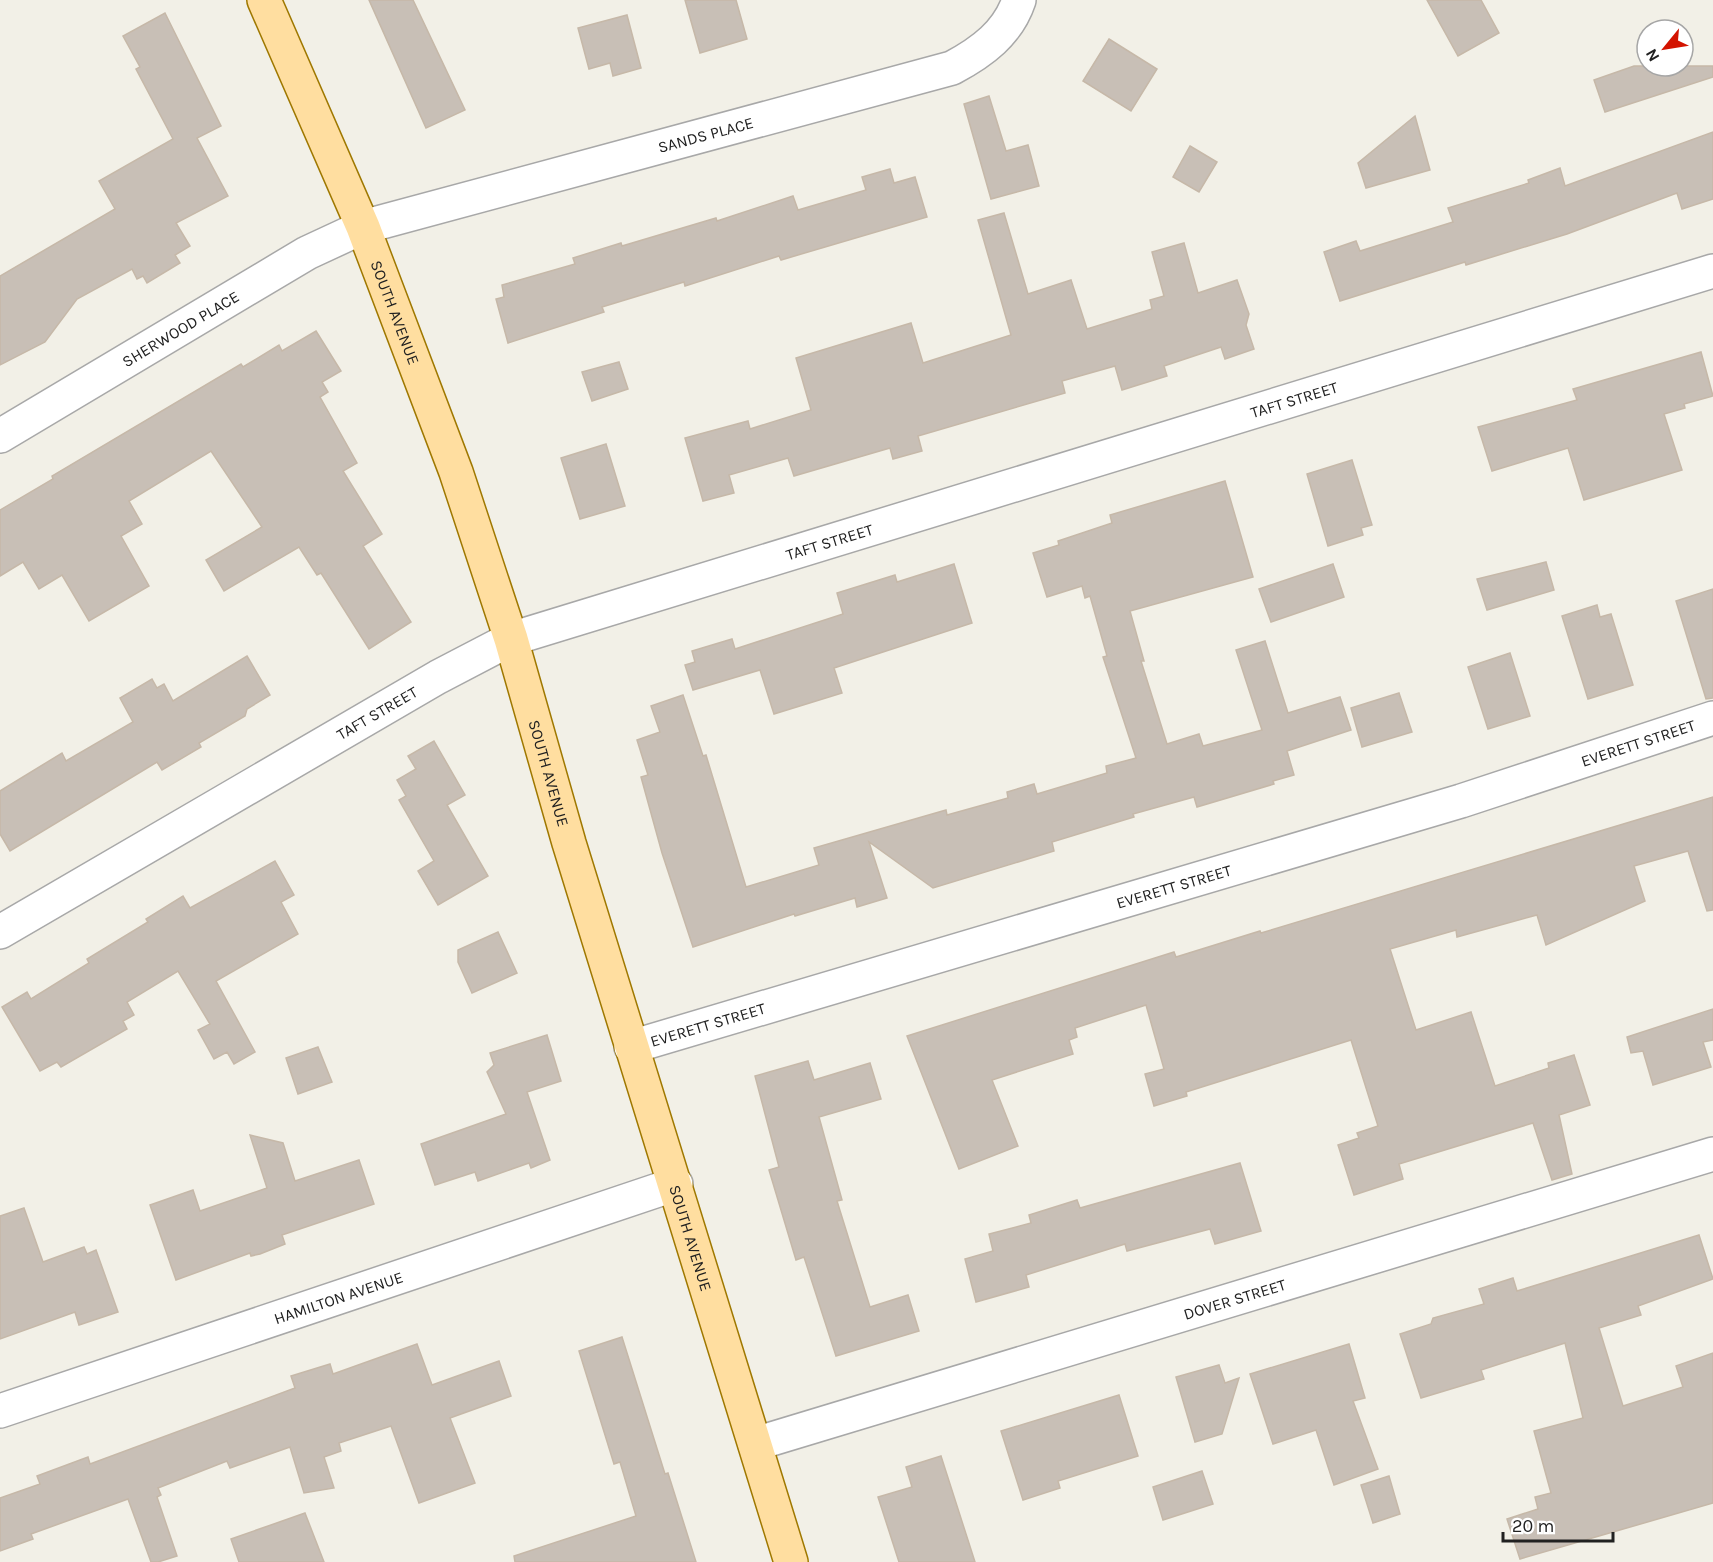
<svg xmlns="http://www.w3.org/2000/svg" width="1713" height="1562" viewBox="0 0 1713 1562" font-family="Karla,sans-serif">
<style>
.building{fill:#c8bfb6;stroke:#c6b8a8;stroke-width:1.5}
.lines{fill:none;stroke-linecap:round;stroke-linejoin:round}
.minor-casing{stroke:#a8a8a8;stroke-width:36}
.major-casing{stroke:#9f7800;stroke-width:36}
.minor{stroke:#fff;stroke-width:33}
.major{stroke:#ffdea0;stroke-width:33}
.labels{text-anchor:middle;stroke-width:6;stroke-linejoin:round;paint-order:stroke}
.street-label{font-size:16px;fill:#212121;stroke:#fff}
</style>
<rect width="100%" height="100%" fill="#f2f0e7"/>
<g class="building">
<path d="M 369,0 L 413,0 L 465,110 L 426,128 Z"/>
<path d="M 685,0 L 736,0 L 747,39 L 700,53 Z"/>
<path d="M 1427,0 L 1481,0 L 1499,33 L 1458,56 Z"/>
<path d="M 165,13 L 221,126 L 197,138 L 228,196 L 176,223 L 190,246 L 175,255 L 180,263 L 147,283 L 143,276 L 137,279 L 132,269 L 77,299 L 45,342 L 0,365 L 0,276 L 115,209 L 99,181 L 173,139 L 136,69 L 140,67 L 123,36 Z"/>
<path d="M 627,15 L 641,68 L 613,76 L 610,63 L 589,69 L 578,28 Z"/>
<path d="M 1109,39 L 1157,69 L 1131,111 L 1083,81 Z"/>
<path d="M 1634,66 L 1713,66 L 1713,77 L 1605,112 L 1594,80 Z"/>
<path d="M 989,96 L 1006,151 L 1028,145 L 1039,186 L 991,199 L 964,104 Z"/>
<path d="M 1415,116 L 1430,170 L 1366,188 L 1358,163 Z"/>
<path d="M 1713,132 L 1713,199 L 1682,209 L 1677,193 L 1567,234 L 1466,265 L 1465,262 L 1340,301 L 1324,252 L 1356,241 L 1360,251 L 1453,222 L 1448,208 L 1529,183 L 1528,180 L 1560,168 L 1565,186 Z"/>
<path d="M 1190,146 L 1217,162 L 1199,192 L 1173,177 Z"/>
<path d="M 890,169 L 894,183 L 915,177 L 927,217 L 781,260 L 779,256 L 685,286 L 684,282 L 602,307 L 604,312 L 508,343 L 496,299 L 504,297 L 502,285 L 575,264 L 573,258 L 621,243 L 622,246 L 716,218 L 717,221 L 793,196 L 798,210 L 866,190 L 862,177 Z"/>
<path d="M 1004,213 L 1028,294 L 1071,280 L 1087,329 L 1152,309 L 1150,300 L 1164,296 L 1152,252 L 1184,243 L 1198,293 L 1237,280 L 1249,314 L 1246,325 L 1254,349 L 1225,359 L 1221,347 L 1164,366 L 1167,376 L 1122,390 L 1115,366 L 1062,381 L 1065,393 L 918,436 L 922,451 L 893,459 L 890,448 L 794,476 L 788,458 L 729,475 L 734,493 L 703,501 L 685,438 L 748,421 L 750,429 L 811,410 L 796,358 L 911,323 L 923,363 L 1011,335 L 978,220 Z"/>
<path d="M 316,331 L 341,371 L 322,382 L 328,392 L 320,397 L 357,463 L 343,471 L 382,534 L 363,546 L 411,622 L 369,649 L 321,573 L 317,575 L 299,547 L 224,591 L 206,560 L 262,527 L 211,451 L 129,501 L 142,524 L 121,536 L 149,586 L 89,621 L 62,575 L 39,589 L 23,562 L 0,576 L 0,510 L 53,479 L 52,476 L 241,364 L 243,367 L 279,345 L 282,351 Z"/>
<path d="M 1701,352 L 1713,396 L 1684,404 L 1685,408 L 1664,414 L 1682,470 L 1584,500 L 1568,448 L 1492,471 L 1478,427 L 1577,400 L 1573,389 Z"/>
<path d="M 619,362 L 628,389 L 592,401 L 582,372 Z"/>
<path d="M 606,444 L 625,506 L 580,519 L 561,458 Z"/>
<path d="M 1352,460 L 1372,525 L 1361,528 L 1363,535 L 1328,546 L 1307,474 Z"/>
<path d="M 1225,481 L 1253,577 L 1130,611 L 1144,661 L 1141,661 L 1167,744 L 1199,734 L 1203,746 L 1262,730 L 1236,650 L 1265,641 L 1288,713 L 1340,697 L 1351,730 L 1287,751 L 1294,775 L 1273,781 L 1274,784 L 1197,807 L 1194,797 L 1133,814 L 1134,817 L 1052,842 L 1054,851 L 933,888 L 869,842 L 887,898 L 857,907 L 855,898 L 795,916 L 794,914 L 693,947 L 662,853 L 641,777 L 648,775 L 637,740 L 660,732 L 651,706 L 683,695 L 703,756 L 706,755 L 746,887 L 819,865 L 814,848 L 946,810 L 947,815 L 1008,798 L 1007,792 L 1034,784 L 1037,794 L 1107,773 L 1106,766 L 1136,758 L 1103,657 L 1107,656 L 1090,596 L 1085,598 L 1082,586 L 1047,597 L 1033,553 L 1059,545 L 1058,541 L 1112,523 L 1110,515 Z"/>
<path d="M 1546,562 L 1554,590 L 1487,610 L 1477,579 Z"/>
<path d="M 954,564 L 972,623 L 834,668 L 842,693 L 774,714 L 760,670 L 693,690 L 685,665 L 695,662 L 692,651 L 732,639 L 735,649 L 843,614 L 837,593 L 895,575 L 897,582 Z"/>
<path d="M 1333,564 L 1344,597 L 1271,622 L 1259,589 Z"/>
<path d="M 1713,589 L 1713,698 L 1706,699 L 1676,601 Z"/>
<path d="M 1597,605 L 1600,617 L 1611,614 L 1633,685 L 1588,699 L 1562,616 Z"/>
<path d="M 1510,653 L 1530,716 L 1488,729 L 1468,667 Z"/>
<path d="M 247,656 L 270,695 L 247,709 L 245,716 L 199,743 L 201,747 L 162,770 L 157,762 L 10,851 L 0,834 L 0,791 L 62,753 L 66,761 L 133,722 L 120,698 L 152,679 L 157,688 L 164,684 L 173,701 Z"/>
<path d="M 1399,693 L 1412,732 L 1362,747 L 1351,708 Z"/>
<path d="M 434,741 L 465,795 L 447,805 L 488,876 L 438,905 L 418,871 L 434,861 L 399,800 L 406,796 L 397,780 L 416,769 L 408,756 Z"/>
<path d="M 1713,797 L 1713,910 L 1707,911 L 1688,851 L 1634,866 L 1645,901 L 1546,945 L 1537,915 L 1457,937 L 1456,930 L 1390,949 L 1416,1030 L 1471,1012 L 1495,1086 L 1549,1068 L 1548,1063 L 1574,1055 L 1590,1105 L 1559,1115 L 1572,1174 L 1552,1180 L 1533,1123 L 1399,1164 L 1403,1179 L 1354,1195 L 1338,1145 L 1359,1138 L 1357,1133 L 1378,1126 L 1351,1040 L 1186,1092 L 1187,1096 L 1154,1106 L 1145,1074 L 1164,1069 L 1146,1005 L 1075,1028 L 1077,1037 L 1069,1040 L 1073,1054 L 992,1080 L 1018,1146 L 959,1169 L 907,1036 L 1174,952 L 1176,957 L 1260,931 L 1261,933 Z"/>
<path d="M 275,861 L 294,895 L 281,902 L 298,934 L 216,981 L 255,1052 L 234,1064 L 227,1052 L 214,1059 L 198,1030 L 210,1024 L 178,971 L 127,1002 L 134,1015 L 123,1021 L 127,1029 L 61,1067 L 57,1062 L 40,1071 L 2,1007 L 27,992 L 31,999 L 89,963 L 87,959 L 148,922 L 146,919 L 183,896 L 190,908 Z"/>
<path d="M 498,932 L 517,973 L 472,993 L 458,962 L 458,950 Z"/>
<path d="M 1713,1009 L 1713,1040 L 1703,1042 L 1711,1067 L 1653,1085 L 1643,1051 L 1631,1053 L 1627,1037 Z"/>
<path d="M 547,1035 L 561,1081 L 527,1092 L 550,1160 L 531,1168 L 529,1163 L 478,1181 L 475,1172 L 435,1185 L 421,1144 L 506,1114 L 487,1072 L 494,1065 L 490,1053 Z"/>
<path d="M 318,1047 L 332,1082 L 298,1094 L 286,1058 Z"/>
<path d="M 808,1061 L 814,1080 L 870,1063 L 881,1099 L 819,1117 L 842,1200 L 837,1201 L 870,1307 L 908,1295 L 919,1331 L 836,1356 L 804,1257 L 796,1260 L 769,1170 L 779,1167 L 755,1076 Z"/>
<path d="M 250,1135 L 283,1143 L 295,1181 L 359,1160 L 374,1204 L 282,1235 L 285,1244 L 260,1254 L 251,1256 L 250,1253 L 176,1280 L 150,1205 L 193,1190 L 200,1211 L 267,1188 Z"/>
<path d="M 1240,1163 L 1261,1231 L 1215,1244 L 1210,1229 L 1127,1251 L 1125,1244 L 1026,1275 L 1029,1287 L 976,1302 L 965,1259 L 993,1251 L 989,1234 L 1031,1223 L 1029,1215 L 1077,1200 L 1080,1208 Z"/>
<path d="M 24,1208 L 43,1262 L 84,1247 L 87,1254 L 96,1250 L 118,1312 L 79,1325 L 75,1312 L 0,1339 L 0,1216 Z"/>
<path d="M 1699,1235 L 1713,1279 L 1638,1306 L 1641,1315 L 1599,1328 L 1623,1406 L 1683,1387 L 1676,1366 L 1713,1353 L 1713,1503 L 1520,1559 L 1507,1519 L 1538,1509 L 1535,1497 L 1551,1493 L 1534,1431 L 1583,1418 L 1565,1343 L 1481,1370 L 1484,1379 L 1421,1398 L 1400,1334 L 1431,1324 L 1433,1318 L 1484,1304 L 1479,1289 L 1513,1278 L 1517,1291 Z"/>
<path d="M 622,1337 L 665,1474 L 668,1473 L 696,1562 L 515,1562 L 514,1556 L 636,1516 L 620,1462 L 614,1464 L 579,1351 Z"/>
<path d="M 417,1344 L 432,1385 L 499,1361 L 511,1396 L 450,1418 L 475,1483 L 419,1503 L 391,1426 L 339,1443 L 341,1451 L 324,1457 L 334,1488 L 304,1493 L 290,1447 L 230,1468 L 227,1461 L 158,1488 L 161,1495 L 157,1497 L 177,1556 L 158,1562 L 151,1562 L 128,1499 L 31,1534 L 33,1539 L 0,1551 L 0,1498 L 40,1484 L 37,1476 L 88,1457 L 90,1464 L 295,1388 L 291,1376 L 330,1364 L 333,1374 Z"/>
<path d="M 1349,1344 L 1365,1398 L 1353,1401 L 1378,1469 L 1334,1485 L 1316,1430 L 1273,1444 L 1250,1374 Z"/>
<path d="M 1219,1365 L 1225,1383 L 1239,1378 L 1222,1434 L 1195,1442 L 1176,1377 Z"/>
<path d="M 1119,1395 L 1138,1456 L 1058,1481 L 1060,1488 L 1023,1500 L 1001,1431 Z"/>
<path d="M 941,1456 L 975,1562 L 899,1562 L 878,1497 L 912,1487 L 906,1467 Z"/>
<path d="M 1202,1471 L 1213,1504 L 1163,1520 L 1153,1487 Z"/>
<path d="M 1389,1476 L 1400,1514 L 1373,1523 L 1361,1485 Z"/>
<path d="M 305,1513 L 324,1562 L 239,1562 L 231,1539 Z"/>
</g>
<g class="lines">
<defs>
<g id="minor">
<path id="s1" d="M 0,436 L 307,253 L 363,227 L 952,68 C 982,52 1008,33 1019,0"/>
<path id="s2" d="M 0,932 L 438,677 L 511,639 L 1713,271"/>
<path id="s3" d="M 631,1047 L 1461,801 L 1713,718"/>
<path id="s4" d="M 0,1411 L 676,1184"/>
<path id="s5" d="M 755,1444 L 1713,1154"/>
</g>
<g id="major">
<path id="s6" d="M 264,0 L 363,227 L 456,472 L 511,639 L 569,843 L 791,1562"/>
</g>
</defs>
<use href="#minor" class="minor-casing"/>
<use href="#major" class="major-casing"/>
<use href="#minor" class="minor"/>
<use href="#major" class="major"/>
</g>
<g class="labels">
<g class="street-label">
<text dy="6" stroke="none"><textPath href="#s1" startOffset="774">SANDS PLACE</textPath></text>
<text dy="6" stroke="none"><textPath href="#s6" startOffset="339">SOUTH AVENUE</textPath></text>
<text dy="6" stroke="none"><textPath href="#s1" startOffset="210">SHERWOOD PLACE</textPath></text>
<text dy="6" stroke="none"><textPath href="#s2" startOffset="1408">TAFT STREET</textPath></text>
<text dy="6" stroke="none"><textPath href="#s2" startOffset="922">TAFT STREET</textPath></text>
<text dy="6" stroke="none"><textPath href="#s2" startOffset="436">TAFT STREET</textPath></text>
<text dy="6" stroke="none"><textPath href="#s3" startOffset="1052">EVERETT STREET</textPath></text>
<text dy="6" stroke="none"><textPath href="#s6" startOffset="825">SOUTH AVENUE</textPath></text>
<text dy="6" stroke="none"><textPath href="#s3" startOffset="566">EVERETT STREET</textPath></text>
<text dy="6" stroke="none"><textPath href="#s3" startOffset="80">EVERETT STREET</textPath></text>
<text dy="6" stroke="none"><textPath href="#s6" startOffset="1311">SOUTH AVENUE</textPath></text>
<text dy="6" stroke="none"><textPath href="#s4" startOffset="357">HAMILTON AVENUE</textPath></text>
<text dy="6" stroke="none"><textPath href="#s5" startOffset="501">DOVER STREET</textPath></text>
</g>
</g>
<g transform="translate(1665 48) rotate(240)"><circle r="28" fill="#ffffff" stroke="#a6a6a6" stroke-width="1.5"/>
<path d="M0-4.5L10 22L0 15L-10 22Z" fill="#d31300"/>
<text y="-9" font-size="16" font-weight="bold" text-anchor="middle" fill="#212121">N</text>
</g>
<path d="M1503 1532v9h110v-9" fill="none" stroke="#212121" stroke-width="3"/>
<text x="1512" y="1532" font-size="18" fill="#212121" stroke="#ffffff" stroke-width="4.5" paint-order="stroke">20 m</text>
</svg>
